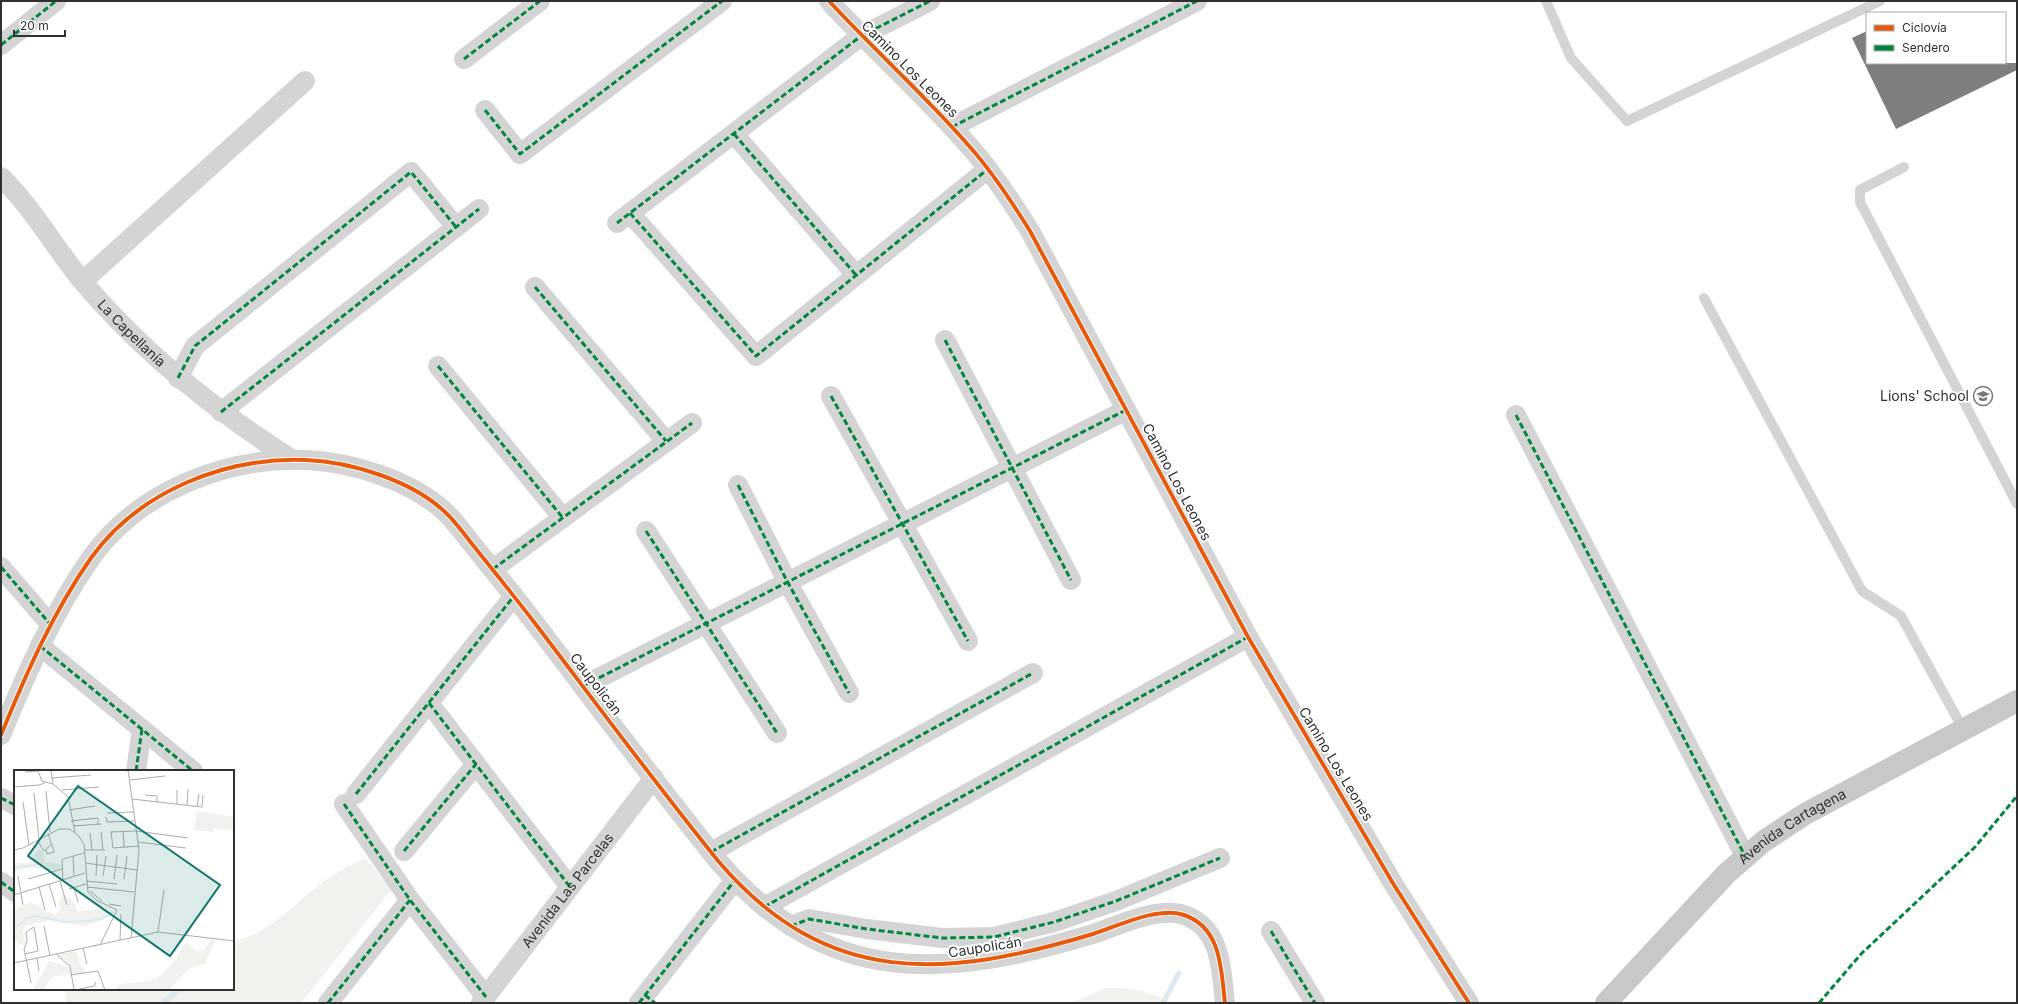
<svg xmlns="http://www.w3.org/2000/svg" width="2018" height="1004" viewBox="0 0 2018 1004" font-family="Inter,sans-serif">
<style>
.green{fill:#f0f2ed}
.lines{fill:none;stroke-linecap:round;stroke-linejoin:round}
.stream{stroke:#dde9f0;stroke-width:5}
.building{fill:#7f7f7f}
.lane{stroke:#d4d4d4;stroke-width:10}
.street{stroke:#d4d4d4;stroke-width:20}
.primary{stroke:#c8c8c8;stroke-width:22}
.quiet{stroke:#00873e;stroke-width:3;stroke-dasharray:6 3;stroke-linecap:butt}
.cycleway-casing{stroke:#fff;stroke-width:6}
.cycleway{stroke:#e8590c;stroke-width:4}
.labels{text-anchor:middle;stroke-width:4;stroke-linejoin:round;paint-order:stroke}
.street-label{font-size:14px;fill:#303030;stroke:#fff}
.poi-label{font-size:14px;fill:#303030;stroke:#fff;text-anchor:end}
.inset-river{fill:none;stroke:#dde9f0;stroke-width:2}
.inset-road{fill:none;stroke:#acacac;stroke-width:1}
.view{fill:#0f766e;fill-opacity:0.15;stroke:#0f766e;stroke-width:2}
.inset-edge{fill:none;stroke:#303030;stroke-width:2}
</style>
<rect width="100%" height="100%" fill="#fff"/>
<g class="green">
<path d="M 365,858 L 392,889 L 301,1003 L 67,1003 L 64,989 L 233,989 L 233,941 C 272,935 298,898 330,877 C 341,870 353,864 365,858 Z"/>
<path d="M 1106,988 C 1130,988 1149,990 1169,1003 L 1071,1003 Z"/>
</g>
<g class="lines">
<g class="stream">
<path d="M 163,1003 L 177,991"/>
<path d="M 1163,1003 L 1179,973"/>
</g>
</g>
<path class="building" d="M 1867,31 L 1867,63 L 2017,63 L 2017,70 L 1896,129 L 1852,38 Z"/>
<g class="lines">
<g class="lane">
<path d="M 1546,1 L 1571,58 L 1627,121 L 1880,1"/>
<path d="M 1904,167 L 1860,190 L 1860,202 L 2017,504"/>
<path d="M 1704,298 L 1862,591 L 1901,616 L 1963,729"/>
</g>
<g class="street">
<path d="M 829,1 C 875,51 926,96 970,147 C 993,173 1012,202 1030,231 L 1248,637 L 1394,885 L 1469,1003"/>
<path d="M 1,45 L 56,1"/>
<path d="M 464,59 L 540,1"/>
<path d="M 485,110 L 520,154 L 722,1"/>
<path d="M 952,127 L 1197,1"/>
<path d="M 734,134 L 856,275"/>
<path id="s1" d="M 1,177 C 33,208 55,248 83,282 C 143,353 213,409 291,459"/>
<path d="M 630,213 L 756,356 L 988,169"/>
<path d="M 617,223 L 861,36 L 930,1"/>
<path d="M 83,281 L 305,81"/>
<path d="M 535,287 L 666,441"/>
<path d="M 945,340 L 1071,580"/>
<path d="M 438,366 L 563,518"/>
<path d="M 178,378 L 195,346 L 411,172 L 456,227"/>
<path d="M 831,396 L 968,641"/>
<path d="M 221,412 L 479,209"/>
<path d="M 1516,415 L 1745,856"/>
<path d="M 738,485 L 787,581 L 849,693"/>
<path d="M 646,531 L 777,733"/>
<path d="M 1,567 L 50,624"/>
<path d="M 493,569 L 692,423"/>
<path d="M 40,646 L 193,771"/>
<path d="M 583,686 L 1126,410"/>
<path d="M 429,703 L 570,887"/>
<path d="M 1,735 C 26,674 53,612 91,558 C 139,491 225,457 306,460 C 351,462 411,480 445,512 C 455,521 464,534 472,544 C 493,570 514,596 534,622 C 595,702 655,783 719,862 C 828,989 946,978 1093,934 C 1118,926 1158,906 1184,915 C 1222,928 1221,970 1225,1003"/>
<path d="M 136,771 L 142,729"/>
<path d="M 356,794 L 514,596"/>
<path d="M 1,798 L 15,805"/>
<path d="M 344,804 L 410,900 L 486,997"/>
<path d="M 404,851 L 476,764"/>
<path d="M 711,852 L 1033,673"/>
<path d="M 1,882 L 15,892"/>
<path d="M 764,907 L 1248,637"/>
<path d="M 791,926 L 809,919 L 867,929 L 942,938 L 994,937 L 1054,922 L 1116,901 L 1220,858"/>
<path d="M 1271,931 L 1315,1003"/>
<path d="M 328,1003 L 410,900"/>
<path id="s2" d="M 481,1003 L 654,778"/>
<path d="M 639,1003 L 735,880"/>
</g>
<path class="primary" id="s3" d="M 1606,1003 L 1727,873 L 1764,841 L 1805,814 L 2017,701"/>
<g class="quiet">
<path d="M 1,45 L 56,1"/>
<path d="M 464,59 L 540,1"/>
<path d="M 485,110 L 520,154 L 722,1"/>
<path d="M 952,127 L 1197,1"/>
<path d="M 734,134 L 856,275"/>
<path d="M 630,213 L 756,356 L 988,169"/>
<path d="M 617,223 L 861,36 L 930,1"/>
<path d="M 535,287 L 666,441"/>
<path d="M 945,340 L 1071,580"/>
<path d="M 438,366 L 563,518"/>
<path d="M 178,378 L 195,346 L 411,172 L 456,227"/>
<path d="M 831,396 L 968,641"/>
<path d="M 221,412 L 479,209"/>
<path d="M 1516,415 L 1745,856"/>
<path d="M 738,485 L 787,581 L 849,693"/>
<path d="M 646,531 L 777,733"/>
<path d="M 1,567 L 50,624"/>
<path d="M 493,569 L 692,423"/>
<path d="M 40,646 L 193,771"/>
<path d="M 583,686 L 1126,410"/>
<path d="M 429,703 L 570,887"/>
<path d="M 136,771 L 142,729"/>
<path d="M 356,794 L 514,596"/>
<path d="M 1,798 L 15,805"/>
<path d="M 344,804 L 410,900 L 486,997"/>
<path d="M 404,851 L 476,764"/>
<path d="M 711,852 L 1033,673"/>
<path d="M 1,882 L 15,892"/>
<path d="M 764,907 L 1248,637"/>
<path d="M 791,926 L 809,919 L 867,929 L 942,938 L 994,937 L 1054,922 L 1116,901 L 1220,858"/>
<path d="M 1271,931 L 1315,1003"/>
<path d="M 645,995 L 655,1003"/>
<path d="M 328,1003 L 410,900"/>
<path d="M 639,1003 L 735,880"/>
<path d="M 1819,1003 L 1861,954 L 1975,847 L 2017,796"/>
</g>
<defs>
<g id="cycleway">
<path d="M 829,1 C 875,51 926,96 970,147 C 993,173 1012,202 1030,231 L 1248,637 L 1394,885 L 1469,1003"/>
<path d="M 1,735 C 26,674 53,612 91,558 C 139,491 225,457 306,460 C 351,462 411,480 445,512 C 455,521 464,534 472,544 C 493,570 514,596 534,622 C 595,702 655,783 719,862 C 828,989 946,978 1093,934 C 1118,926 1158,906 1184,915 C 1222,928 1221,970 1225,1003"/>
</g>
</defs>
<use href="#cycleway" class="cycleway-casing"/>
<use href="#cycleway" class="cycleway"/>
</g>
<defs>
<symbol id="school-ring" viewBox="-11 -11 22 22"><circle r="9.5" fill="#fff" stroke="#787878" stroke-width="1.5"/><path d="M0-5L7-2L0 1L-7-2ZM-4 1L0 2.5L4 1V4Q0 6-4 4Z" fill="#787878"/></symbol>
</defs>
<g fill-rule="evenodd">
<use href="#school-ring" x="1972" y="385" width="22" height="22"/>
</g>
<g class="labels">
<g class="street-label">
<text transform="translate(910 69) rotate(45)" y="5">Camino Los Leones</text>
<text dy="5" stroke="none"><textPath href="#s1" startOffset="204">La Capellanía</textPath></text>
<text transform="translate(1177 482) rotate(62)" y="5">Camino Los Leones</text>
<text transform="translate(596 684) rotate(52)" y="5">Caupolicán</text>
<text transform="translate(1336 764) rotate(59)" y="5">Camino Los Leones</text>
<text dy="5" stroke="none"><textPath href="#s3" startOffset="258">Avenida Cartagena</textPath></text>
<text dy="5" stroke="none"><textPath href="#s2" startOffset="142">Avenida Las Parcelas</textPath></text>
<text transform="translate(985 947) rotate(-9)" y="5">Caupolicán</text>
</g>
<g class="poi-label">
<text x="1969" y="401">Lions' School</text>
</g>
</g>
<g transform="translate(14 770)">
<rect width="220" height="220" fill="#fff"/>
<path d="M 183,41 L 220,47 L 220,61 L 200,58 L 199,62 L 180,60 ZM 24,79 L 29,81 L 31,92 L 47,94 L 47,98 L 35,101 L 15,97 L 0,102 L 0,93 L 16,93 ZM 50,125 L 58,130 L 64,141 L 86,139 L 93,140 L 97,145 L 89,150 L 68,156 L 38,150 L 12,156 L 9,162 L 12,173 L 9,175 L 0,171 L 0,142 L 3,139 L 16,132 L 41,145 L 46,140 L 44,131 ZM 196,170 L 201,170 L 191,194 L 174,199 L 155,220 L 101,220 L 106,214 L 129,212 L 144,208 L 162,190 L 168,177 L 173,173 L 183,182 L 190,180 ZM 62,181 L 67,196 L 73,202 L 41,206 L 36,209 L 30,220 L 19,220 L 35,191 L 57,198 L 56,193 L 43,185 Z" fill="#f0f2ed"/>
<path class="inset-river" d="M 0,98 L 27,94M 0,159 L 13,148 L 22,146 L 50,152 L 70,151 L 86,149 L 99,142"/>
<path class="inset-road" d="M 37,0 L 39,14 L 54,27 L 61,62M 114,0 L 125,80 L 117,168M 11,2 L 24,1 L 28,11 L 39,14M 37,8 L 77,5M 116,10 L 151,6M 0,17 L 25,15 L 31,13M 48,20 L 85,17M 32,21 L 36,62M 20,23 L 25,69M 131,25 L 143,26 L 143,32M 118,29 L 188,37 L 189,25M 9,32 L 15,75M 163,34 L 163,20M 173,35 L 174,19M 183,37 L 185,24M 55,40 L 81,36M 93,43 L 120,42M 92,47 L 93,52 L 121,51M 57,51 L 84,48 L 84,54M 59,56 L 87,54M 109,61 L 110,77M 87,62 L 89,80M 96,62 L 122,61 L 174,68M 97,62 L 99,78 L 125,76M 76,63 L 78,80M 23,70 L 30,81 L 38,74M 124,72 L 172,78M 0,80 L 9,78 L 45,59 L 55,59 L 64,65 L 70,74 L 74,122 L 82,130 L 103,140 L 86,175M 32,80 L 33,84 L 40,82 L 34,63M 70,80 L 91,80M 59,86 L 60,106M 48,89 L 49,110M 49,89 L 70,83M 71,93 L 123,100M 4,106 L 9,135M 82,106 L 83,85M 89,106 L 92,86M 14,109 L 48,99M 100,109 L 103,85M 110,109 L 113,86M 46,111 L 53,135M 72,111 L 103,114M 35,114 L 42,137M 25,117 L 31,140M 73,117 L 120,122M 60,118 L 64,132M 55,119 L 72,114M 76,121 L 88,131M 0,125 L 71,103M 95,134 L 107,136M 30,156 L 36,186M 144,162 L 150,120M 106,170 L 107,144M 69,178 L 73,194M 11,184 L 24,181 L 20,157 L 12,162 L 13,171 L 10,179 L 17,213M 42,184 L 56,196 L 60,220M 23,188 L 25,201M 0,193 L 144,162 L 220,171M 56,205 L 84,201 L 91,220M 61,220 L 80,216 L 82,212"/>
<path class="view" d="M 64,16 L 206,115 L 156,186 L 14,86 Z"/>
<rect width="220" height="220" class="inset-edge"/>
</g>
<rect width="2018" height="1004" fill="none" stroke="#303030" stroke-width="4"/>
<rect x="1866" y="12" width="140" height="52" fill="#ffffff" stroke="#acacac"/>
<rect x="1874" y="25" width="20" height="6" fill="#e8590c" stroke="#acacac"/>
<text x="1902" y="32" font-size="12" fill="#303030">Ciclovía</text>
<rect x="1874" y="45" width="20" height="6" fill="#00873e" stroke="#acacac"/>
<text x="1902" y="52" font-size="12" fill="#303030">Sendero</text>
<path d="M14 30v6h51v-6" fill="none" stroke="#303030" stroke-width="2"/>
<text x="20" y="30" font-size="12" fill="#303030" stroke="#ffffff" stroke-width="3" paint-order="stroke">20 m</text>
</svg>
